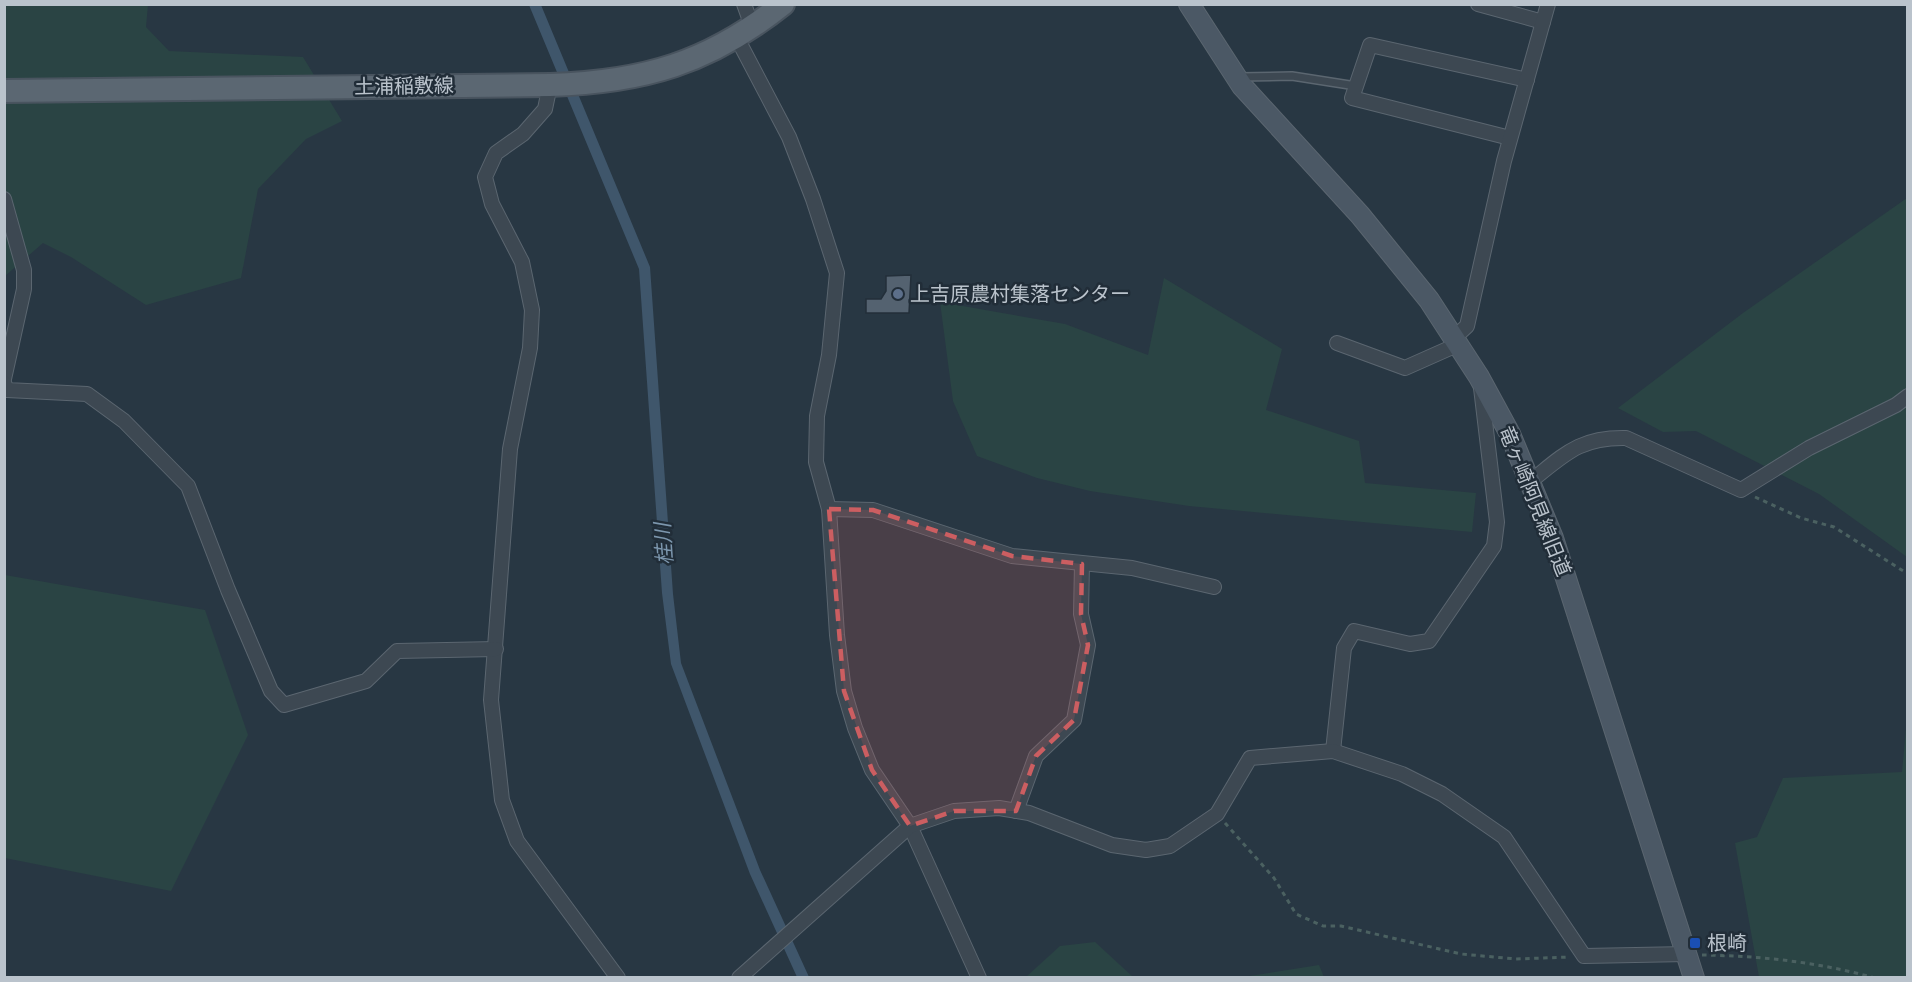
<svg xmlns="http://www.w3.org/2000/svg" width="1912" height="982" viewBox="0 0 1912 982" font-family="Montserrat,'Noto Sans JP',sans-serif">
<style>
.green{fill:#2a4444}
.water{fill:#3f566b}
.building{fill:#546270;stroke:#232f3a;stroke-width:1.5}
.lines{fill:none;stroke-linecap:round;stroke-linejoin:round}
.lane-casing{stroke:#5b6670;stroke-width:10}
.street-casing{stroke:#5b6670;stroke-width:16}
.secondary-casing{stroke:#5b6670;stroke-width:22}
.primary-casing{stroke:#49545f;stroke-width:26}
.path{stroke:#4b6161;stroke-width:3;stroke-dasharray:4.5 4.5;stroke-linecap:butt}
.lane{stroke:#3d4852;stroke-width:7}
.street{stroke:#3d4852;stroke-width:14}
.secondary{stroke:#4b5865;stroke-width:20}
.primary{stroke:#5b6772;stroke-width:22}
.marked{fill:#cc5e61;fill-opacity:0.2;stroke:#cc5e61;stroke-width:4.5;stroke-dasharray:12 8;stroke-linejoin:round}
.service-dot{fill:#5c6f8a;stroke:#212d38;stroke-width:2}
.transit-dot{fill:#1a4fb4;stroke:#212d38;stroke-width:2}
.labels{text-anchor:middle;stroke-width:5;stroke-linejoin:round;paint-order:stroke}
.street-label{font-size:20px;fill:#bac3cc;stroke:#212d38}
.poi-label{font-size:20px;fill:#bac3cc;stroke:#212d38;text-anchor:start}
.water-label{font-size:21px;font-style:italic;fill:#7c96ad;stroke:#212d38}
</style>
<rect width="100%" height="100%" fill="#283743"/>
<g class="green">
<path d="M 5,5 L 148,5 L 146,27 L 169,51 L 303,57 L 342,121 L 306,139 L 258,189 L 241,278 L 146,305 L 71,257 L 43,243 L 5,276 Z"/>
<path d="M 1907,198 L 1907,557 L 1819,494 L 1696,431 L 1663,432 L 1618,408 L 1743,313 Z"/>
<path d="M 1164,278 L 1282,349 L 1266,410 L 1359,441 L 1365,483 L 1476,493 L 1472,532 L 1189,506 L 1090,491 L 1037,478 L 977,456 L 953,401 L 940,302 L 1065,324 L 1148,355 Z"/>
<path d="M 5,575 L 205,610 L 248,735 L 171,891 L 5,858 Z"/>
<path d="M 1907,718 L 1907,977 L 1759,977 L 1735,843 L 1757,837 L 1783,778 L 1902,772 Z"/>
<path d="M 1095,942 L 1133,977 L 1026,977 L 1060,946 Z"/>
<path d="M 1319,965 L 1324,977 L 1243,977 Z"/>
</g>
<path class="water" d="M 529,5 L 541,5 L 650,267 L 673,594 L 681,663 L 760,870 L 809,977 L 797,977 L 750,874 L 671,664 L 662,593 L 639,269 Z"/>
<path class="building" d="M 911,275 L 909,313 L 866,313 L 866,299 L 881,299 L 886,291 L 886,276 Z"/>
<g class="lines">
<defs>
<path id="lane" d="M 1240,77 L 1292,76 L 1356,86"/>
<g id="street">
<path d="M 744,4 L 753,29"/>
<path d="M 1478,4 L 1543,22"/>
<path d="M 737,38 L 789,137 L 813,199 L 837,273 L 829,355 L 817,416 L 816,462 L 829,509 L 837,635 L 844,691 L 855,728 L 872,770 L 910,826 L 979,978"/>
<path d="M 550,85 L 545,109 L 523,134 L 496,153 L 485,177 L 492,204 L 522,262 L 532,310 L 530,348 L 510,449 L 491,700 L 502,800 L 517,841 L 618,978"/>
<path d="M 1510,138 L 1352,98 L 1370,45 L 1527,80"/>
<path d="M 4,199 L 24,270 L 24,289 L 4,379"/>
<path d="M 1455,337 L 1467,326 L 1504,161 L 1548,4"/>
<path d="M 1337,343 L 1405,368 L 1459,344"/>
<path d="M 4,383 L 7,390 L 87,394 L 124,421 L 188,486 L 228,590 L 271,691 L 284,705 L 366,681 L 397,651 L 496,649"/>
<path d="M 1531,481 C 1565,454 1580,437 1626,438 L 1741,490 L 1809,448 L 1896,405 L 1908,396"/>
<path d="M 829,509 L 873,510 L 1012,556 L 1132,568 L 1214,587"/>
<path d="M 1333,751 L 1344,648 L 1354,631 L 1410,644 L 1429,641 L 1494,546 L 1497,522 L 1481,388"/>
<path d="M 1016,811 L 1036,756 L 1074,720 L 1088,645 L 1081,614 L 1082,564"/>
<path d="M 739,978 L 910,826 L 954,811 L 999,808 L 1029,813 L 1112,845 L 1146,850 L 1170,846 L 1217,814 L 1250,758 L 1333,751 L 1402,774 L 1442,794 L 1504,837 L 1584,956 L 1687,954"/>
</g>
<path id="secondary" d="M 1189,4 L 1242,86 L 1360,215 L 1429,300 L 1479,377 L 1510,434 L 1553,538 L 1694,978"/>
<path id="primary" d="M 4,91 L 550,85 C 644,82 709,63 783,4"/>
</defs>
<use href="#lane" class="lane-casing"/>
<use href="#street" class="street-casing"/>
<use href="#secondary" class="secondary-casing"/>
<use href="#primary" class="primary-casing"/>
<g class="path">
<path d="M 1755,497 L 1801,518 L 1834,527 L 1908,574"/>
<path d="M 1225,823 L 1274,878 L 1296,914 L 1323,926 L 1341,926 L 1461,954 L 1516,959 L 1570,957"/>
<path d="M 1702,955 C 1762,956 1818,962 1875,978"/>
</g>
<use href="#lane" class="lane"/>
<use href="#street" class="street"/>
<use href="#secondary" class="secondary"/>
<use href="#primary" class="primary"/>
</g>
<path class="marked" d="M 829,509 L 873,510 L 1012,556 L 1082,564 L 1081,614 L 1088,645 L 1074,720 L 1036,756 L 1016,811 L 954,811 L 910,826 L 872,770 L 844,691 Z"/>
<circle class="service-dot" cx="898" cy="294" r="6"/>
<rect class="transit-dot" x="1689" y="937" width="12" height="12" rx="3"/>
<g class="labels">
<g class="street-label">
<text transform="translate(404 86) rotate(-1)" y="7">土浦稲敷線</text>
<text transform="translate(1535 501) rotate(68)" y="7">竜ヶ崎阿見線旧道</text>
</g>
<g class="poi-label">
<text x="910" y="301">上吉原農村集落センター</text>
<text x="1707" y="950">根崎</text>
</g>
<g class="water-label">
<text transform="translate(664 544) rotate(-94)" y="7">桂川</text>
</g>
</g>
<rect width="1912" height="982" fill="none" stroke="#bac3cc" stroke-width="12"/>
</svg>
